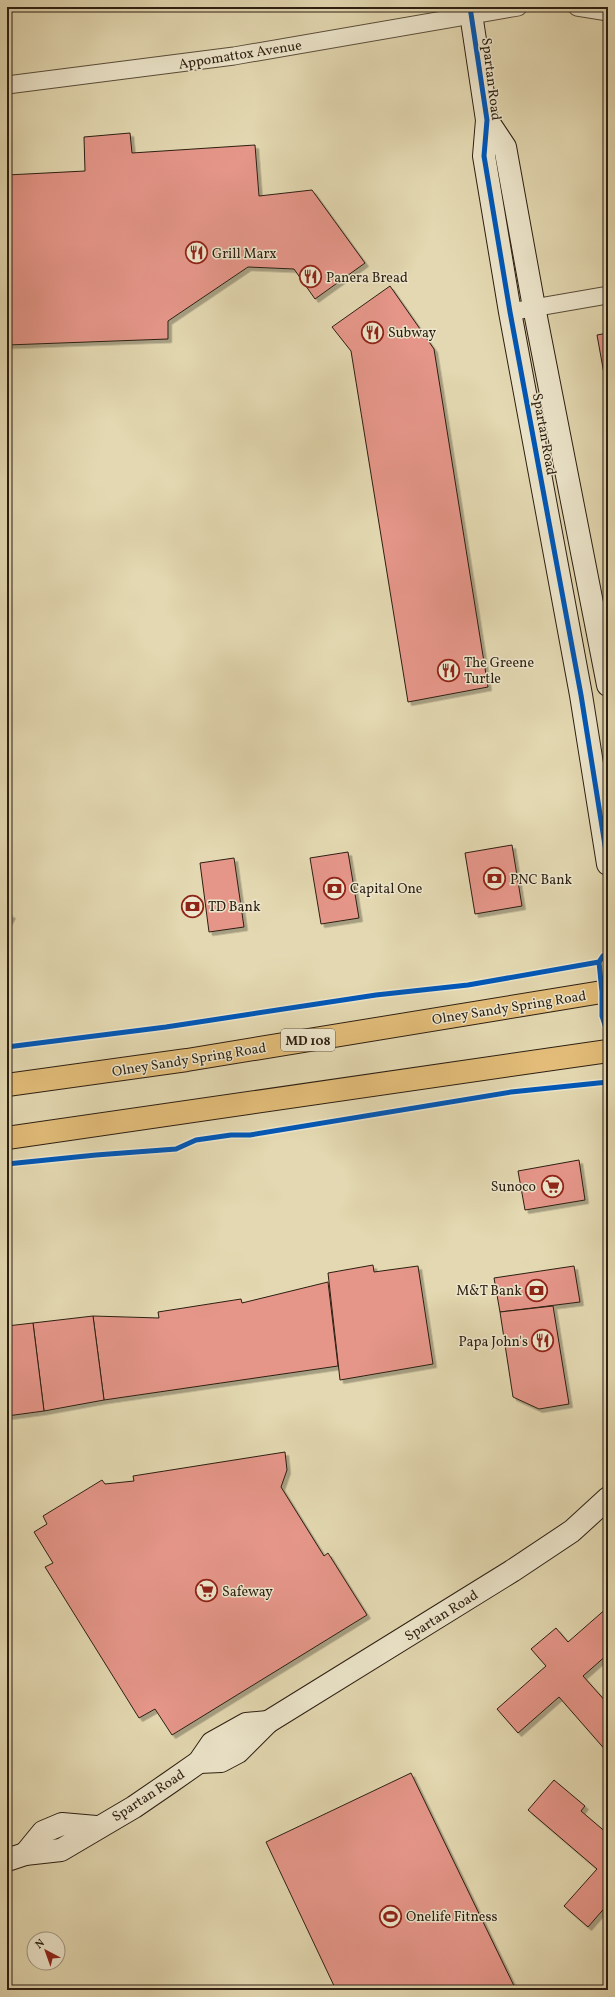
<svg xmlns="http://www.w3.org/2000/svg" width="615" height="1997" viewBox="0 0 615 1997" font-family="Vollkorn,serif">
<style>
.building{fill:#e59689;stroke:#2c1f12;filter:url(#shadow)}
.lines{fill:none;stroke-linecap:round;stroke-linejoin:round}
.street-casing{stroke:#5a4d3a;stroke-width:19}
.secondary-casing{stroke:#2c1f12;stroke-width:24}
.primary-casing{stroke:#2c1f12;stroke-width:24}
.street{stroke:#ede6cc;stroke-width:17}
.secondary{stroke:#ede6cc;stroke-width:22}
.primary{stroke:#e2bc78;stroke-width:22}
.cycleway-casing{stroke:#ede6cc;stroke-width:8}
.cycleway{stroke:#0057b8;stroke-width:5}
.labels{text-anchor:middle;stroke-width:3;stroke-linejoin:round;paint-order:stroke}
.shield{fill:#ede6cc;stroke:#665b4a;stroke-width:1}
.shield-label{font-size:13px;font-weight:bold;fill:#2c1f12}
.street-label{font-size:14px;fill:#2c1f12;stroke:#ede6cc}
.poi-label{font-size:14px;fill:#2c1f12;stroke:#ede6cc;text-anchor:start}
</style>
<defs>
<filter id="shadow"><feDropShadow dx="3.5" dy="3.5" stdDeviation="0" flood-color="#0004"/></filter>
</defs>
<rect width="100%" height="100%" fill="#e3d8b1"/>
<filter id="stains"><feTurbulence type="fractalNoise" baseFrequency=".005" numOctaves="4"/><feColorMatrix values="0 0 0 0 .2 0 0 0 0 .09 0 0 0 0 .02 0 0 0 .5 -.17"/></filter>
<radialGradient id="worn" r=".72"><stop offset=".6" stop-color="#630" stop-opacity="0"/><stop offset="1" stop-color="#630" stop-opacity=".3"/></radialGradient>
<g class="building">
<path d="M 130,133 L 132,153 L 255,145 L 259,196 L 312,190 L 365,263 L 315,299 L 294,269 L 248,267 L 168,321 L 168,339 L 7,345 L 7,175 L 85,171 L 84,137 Z"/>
<path d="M 390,286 L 434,349 L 488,687 L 408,702 L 351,351 L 332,327 Z"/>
<path d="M 608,333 L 608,384 L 606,385 L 597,335 Z"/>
<path d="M 512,845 L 522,906 L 475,914 L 465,853 Z"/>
<path d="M 348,852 L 359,918 L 321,924 L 310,858 Z"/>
<path d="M 234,858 L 244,927 L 209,932 L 200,863 Z"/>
<path d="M 7,913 L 12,915 L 7,924 Z"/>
<path d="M 579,1160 L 585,1200 L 525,1210 L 518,1171 Z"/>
<path d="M 373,1265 L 374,1272 L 418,1266 L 433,1364 L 340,1380 L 328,1273 Z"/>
<path d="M 574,1266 L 580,1302 L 500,1312 L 494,1278 Z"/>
<path d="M 328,1282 L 338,1366 L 104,1400 L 93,1316 L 159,1318 L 158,1312 L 241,1299 L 242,1303 Z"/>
<path d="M 553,1306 L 569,1404 L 539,1409 L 513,1397 L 500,1312 Z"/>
<path d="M 93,1316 L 104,1400 L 44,1411 L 33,1323 Z"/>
<path d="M 33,1323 L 44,1411 L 7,1416 L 7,1326 Z"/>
<path d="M 285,1452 L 287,1470 L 281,1487 L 324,1556 L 328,1553 L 367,1615 L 172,1735 L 155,1709 L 139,1718 L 45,1567 L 53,1563 L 34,1532 L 47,1524 L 43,1516 L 102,1480 L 105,1484 L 134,1481 L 133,1476 Z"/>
<path d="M 608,1607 L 608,1654 L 583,1676 L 608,1704 L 608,1753 L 559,1697 L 518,1733 L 497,1709 L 546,1666 L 531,1649 L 556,1628 L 568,1642 Z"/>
<path d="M 411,1773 L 516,1990 L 336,1990 L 266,1842 Z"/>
<path d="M 554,1780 L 585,1806 L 581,1811 L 608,1834 L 608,1904 L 588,1927 L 564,1906 L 597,1869 L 528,1810 Z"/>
</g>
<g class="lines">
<defs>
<g id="street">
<path d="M 577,7 L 608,12"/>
<path d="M 7,85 L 234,56 L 518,7"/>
<path d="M 510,312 L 608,295"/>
</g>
<g id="secondary">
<path d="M 470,7 L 487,120 L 484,156 L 510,312 L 581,695 L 608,864"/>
<path d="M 487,120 L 505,147 L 534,307 L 608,685"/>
<path d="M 199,1762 L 221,1761 L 238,1752 L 268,1722 L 512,1571 L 572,1531 L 608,1498"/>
<path d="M 25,1854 L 43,1832 L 62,1824 L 96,1827"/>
<path d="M 7,1860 L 25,1854 L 61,1850 L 134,1807 L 169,1783 L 199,1762 L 212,1743 L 246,1724 L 268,1722"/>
</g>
<g id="primary">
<path d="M 7,1085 L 187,1060 L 608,991"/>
<path d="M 7,1138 L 608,1051"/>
</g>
</defs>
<use href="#street" class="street-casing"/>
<use href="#secondary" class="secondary-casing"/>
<use href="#primary" class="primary-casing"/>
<use href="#street" class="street"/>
<use href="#secondary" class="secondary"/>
<use href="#primary" class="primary"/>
<defs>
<g id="cycleway">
<path d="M 470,7 L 487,120 L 484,156 L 510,312 L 581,695 L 608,864"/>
<path d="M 599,962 L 602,992 L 602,1016 L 608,1034"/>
<path d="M 7,1047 L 166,1027 L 376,995 L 468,985 L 599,962 L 603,956"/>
<path d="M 7,1164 L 96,1155 L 176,1149 L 196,1140 L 231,1135 L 250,1135 L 511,1092 L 608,1082"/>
</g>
</defs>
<use href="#cycleway" class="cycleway-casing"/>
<use href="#cycleway" class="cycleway"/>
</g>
<defs>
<symbol id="restaurant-ring" viewBox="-11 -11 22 22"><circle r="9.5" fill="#ede6cc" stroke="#8f2418" stroke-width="1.5"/><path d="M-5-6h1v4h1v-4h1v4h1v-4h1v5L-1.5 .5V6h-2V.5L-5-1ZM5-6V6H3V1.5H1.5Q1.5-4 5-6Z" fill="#8f2418"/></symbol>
<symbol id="bank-ring" viewBox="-11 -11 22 22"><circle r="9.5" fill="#ede6cc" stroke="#8f2418" stroke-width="1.5"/><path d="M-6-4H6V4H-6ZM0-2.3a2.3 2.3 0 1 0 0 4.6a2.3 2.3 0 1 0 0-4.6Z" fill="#8f2418"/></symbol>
<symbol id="supermarket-ring" viewBox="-11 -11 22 22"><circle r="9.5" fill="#ede6cc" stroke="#8f2418" stroke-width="1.5"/><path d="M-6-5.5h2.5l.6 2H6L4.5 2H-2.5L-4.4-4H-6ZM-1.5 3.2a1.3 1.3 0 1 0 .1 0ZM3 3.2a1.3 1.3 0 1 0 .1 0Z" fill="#8f2418"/></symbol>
<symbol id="stadium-ring" viewBox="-11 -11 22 22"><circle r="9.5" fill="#ede6cc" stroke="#8f2418" stroke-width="1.5"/><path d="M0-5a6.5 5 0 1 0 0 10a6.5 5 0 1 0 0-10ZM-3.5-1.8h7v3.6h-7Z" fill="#8f2418"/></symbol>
</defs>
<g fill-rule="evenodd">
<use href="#restaurant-ring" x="184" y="240" width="25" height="25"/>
<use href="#restaurant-ring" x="298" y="264" width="25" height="25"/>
<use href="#restaurant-ring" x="360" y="320" width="25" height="25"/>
<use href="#restaurant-ring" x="436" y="658" width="25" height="25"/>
<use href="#bank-ring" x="482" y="866" width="25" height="25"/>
<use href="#bank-ring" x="322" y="876" width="25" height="25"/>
<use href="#bank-ring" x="180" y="894" width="25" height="25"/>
<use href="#supermarket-ring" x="540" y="1174" width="25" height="25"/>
<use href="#bank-ring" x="524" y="1278" width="25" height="25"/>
<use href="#restaurant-ring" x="530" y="1328" width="25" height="25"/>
<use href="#supermarket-ring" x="194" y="1578" width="25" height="25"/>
<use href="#stadium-ring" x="378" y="1904" width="25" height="25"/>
</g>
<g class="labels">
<rect class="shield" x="281" y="1029" width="54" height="22" rx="3"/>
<g class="shield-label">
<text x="308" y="1045">MD 108</text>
</g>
<g class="street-label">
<text transform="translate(240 54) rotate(-9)" y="5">Appomattox Avenue</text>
<text transform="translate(492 79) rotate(83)" y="5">Spartan Road</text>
<text transform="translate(545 434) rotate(80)" y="5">Spartan Road</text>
<text transform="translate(509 1007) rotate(-9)" y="5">Olney Sandy Spring Road</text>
<text transform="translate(189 1059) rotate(-9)" y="5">Olney Sandy Spring Road</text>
<text transform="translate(441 1615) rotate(-32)" y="5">Spartan Road</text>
<text transform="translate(148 1795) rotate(-33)" y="5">Spartan Road</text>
</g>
<g class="poi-label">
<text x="212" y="258">Grill Marx</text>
<text x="326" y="282">Panera Bread</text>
<text x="388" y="337">Subway</text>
<text x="464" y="667">The Greene<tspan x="464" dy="16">Turtle</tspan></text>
<text x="510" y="884">PNC Bank</text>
<text x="350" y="893">Capital One</text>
<text x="208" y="911">TD Bank</text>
<text x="536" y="1191" text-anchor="end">Sunoco</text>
<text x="522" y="1295" text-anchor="end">M&amp;T Bank</text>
<text x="528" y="1346" text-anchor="end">Papa John's</text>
<text x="222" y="1596">Safeway</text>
<text x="406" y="1921">Onelife Fitness</text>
</g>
</g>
<rect width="615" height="1997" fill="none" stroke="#e3d8b1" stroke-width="24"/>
<rect x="8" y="8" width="599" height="1981" fill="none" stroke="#2c1f12" stroke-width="2"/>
<rect x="12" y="12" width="591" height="1973" fill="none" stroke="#2c1f12"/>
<g transform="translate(46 1951) rotate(319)"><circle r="19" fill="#ede6cc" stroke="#a09682"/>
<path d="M0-3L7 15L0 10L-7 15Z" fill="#8f2418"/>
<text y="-6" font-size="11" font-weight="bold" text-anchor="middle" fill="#2c1f12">N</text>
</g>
<rect width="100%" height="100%" filter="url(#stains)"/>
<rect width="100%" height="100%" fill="url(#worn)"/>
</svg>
